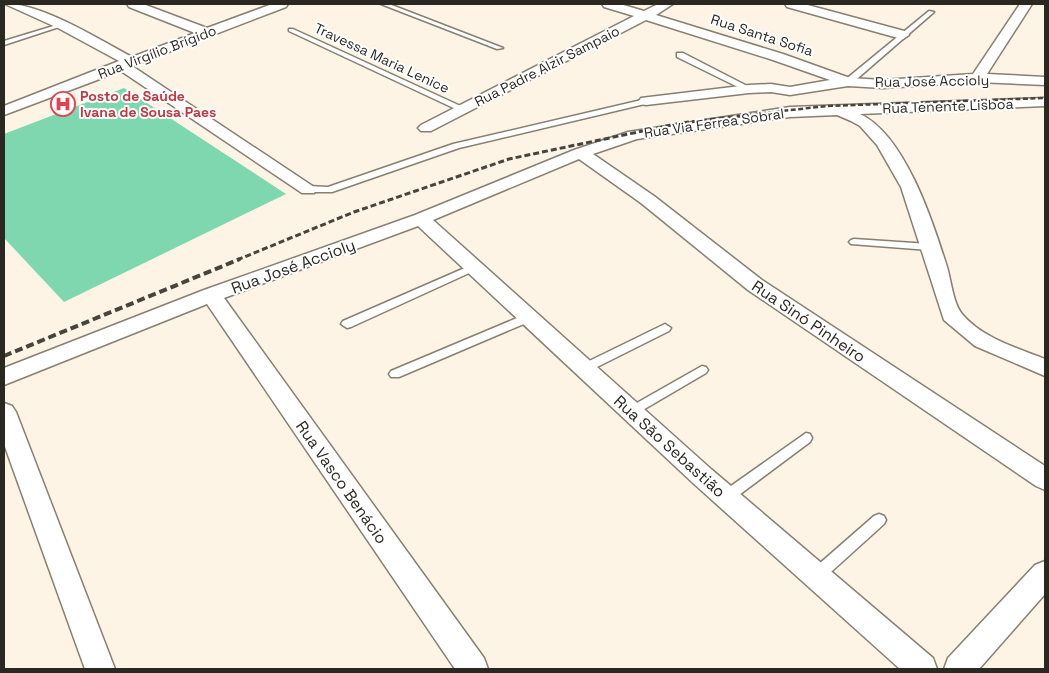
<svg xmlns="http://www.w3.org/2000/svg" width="1049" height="673" viewBox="0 0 1049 673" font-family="'Space Grotesk',sans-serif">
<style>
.green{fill:#7fd7af}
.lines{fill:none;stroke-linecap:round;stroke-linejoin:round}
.service-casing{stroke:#877f71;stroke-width:3}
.minor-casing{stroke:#877f71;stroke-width:3}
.service{fill:#fff;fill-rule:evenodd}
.minor{fill:#fff;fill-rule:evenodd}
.rail-far2{stroke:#48443d;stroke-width:2.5;stroke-dasharray:5 2.5;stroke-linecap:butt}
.rail-far1{stroke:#48443d;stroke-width:3;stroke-dasharray:6 3;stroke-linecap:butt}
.rail{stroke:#48443d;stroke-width:4;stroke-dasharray:8 4;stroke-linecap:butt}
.labels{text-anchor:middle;stroke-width:4;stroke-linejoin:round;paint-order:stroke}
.far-street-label{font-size:14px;fill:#2b2822;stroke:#fff}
.far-health-label{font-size:14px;font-weight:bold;fill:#be3a42;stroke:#fff;text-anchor:start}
.street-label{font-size:16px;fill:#2b2822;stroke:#fff}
</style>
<rect width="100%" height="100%" fill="#fdf4e5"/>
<path class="green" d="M 124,88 L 286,194 L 64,302 L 4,238 L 4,134 Z"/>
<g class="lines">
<defs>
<g id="service">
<path d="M 381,4 L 389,4 L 503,48 L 497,49 Z"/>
<path d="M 929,11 L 934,12 L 851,84 L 845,84 L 845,80 Z"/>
<path d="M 60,24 L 65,25 L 4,45 L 4,41 Z"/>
<path d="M 289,29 L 293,29 L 467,109 L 460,111 L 289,31 Z"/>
<path d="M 677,53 L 683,53 L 753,89 L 746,91 L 677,57 Z"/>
<path d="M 646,99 L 650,101 L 649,103 L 459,148 L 332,192 L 308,192 L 303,189 L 308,186 L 328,187 L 453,144 Z"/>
<path d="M 854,239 L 929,244 L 934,247 L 929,250 L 851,244 L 849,242 L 851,240 Z"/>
<path d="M 474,264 L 478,265 L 479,267 L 478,269 L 351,327 L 347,328 L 341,324 L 343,321 Z"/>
<path d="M 529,313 L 533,314 L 534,317 L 533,320 L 399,377 L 391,377 L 389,374 L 391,371 Z"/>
<path d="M 665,324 L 671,328 L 669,331 L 589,371 L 581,371 L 579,368 L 581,365 Z"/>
<path d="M 702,366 L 706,367 L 708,370 L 706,373 L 636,414 L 628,414 L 626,411 L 628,408 Z"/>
<path d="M 806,433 L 810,434 L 812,438 L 810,442 L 731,501 L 726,503 L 721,501 L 719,497 L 721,493 Z"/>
<path d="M 879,514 L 884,516 L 886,520 L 884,524 L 821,581 L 816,583 L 811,581 L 809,576 L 811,571 L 874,516 Z"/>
</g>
<g id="minor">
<path d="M 5,4 C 40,2 100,40 132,57 L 195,33 L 129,7 L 127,4 L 143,4 L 207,28 L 272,4 L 288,4 L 286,7 L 132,66 L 317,189 L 314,193 L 302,193 L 121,71 L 4,115 L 4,106 L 119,61 L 58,28 Z"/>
<path d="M 602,4 L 620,4 L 644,11 L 658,4 L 673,4 L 656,15 L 783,54 L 850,78 L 883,80 L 973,74 L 1020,4 L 1032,4 L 987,74 L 1045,77 L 1045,85 L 977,82 L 883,88 L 848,86 L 790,95 L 771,92 L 749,93 L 646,105 L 641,104 L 639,101 L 641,98 L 749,85 L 771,84 L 790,87 L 830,80 L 773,60 L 646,20 L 431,131 L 421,131 L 418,128 L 421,125 L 634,16 L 604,7 Z"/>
<path d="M 785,4 L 804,4 L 908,32 L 909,35 L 903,39 L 898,38 L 787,7 Z"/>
<path d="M 1045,98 L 1045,106 L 860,114 C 905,135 933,222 947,267 C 951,280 953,303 962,314 C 982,338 1017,348 1045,359 L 1045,376 L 975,346 L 944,320 L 901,187 L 877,145 L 860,126 L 851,121 L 837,115 L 790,117 L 637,139 L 593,154 L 654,196 L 762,280 L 1045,466 L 1045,490 L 1036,486 L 748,290 L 641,203 L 579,159 L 433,220 L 711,469 L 933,658 L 937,669 L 900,669 L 693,483 L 418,226 L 224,298 L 484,658 L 488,669 L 455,669 L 207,304 L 4,385 L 4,368 L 204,290 L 415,215 L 574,150 L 628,132 L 790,107 Z"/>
<path d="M 4,403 L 12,406 L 16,412 L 115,669 L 85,669 L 4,444 Z"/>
<path d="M 1045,561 L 1045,594 L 979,669 L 944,669 L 948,658 L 1035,565 Z"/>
</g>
</defs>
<use href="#service" class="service-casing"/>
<use href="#minor" class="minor-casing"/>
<use href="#service" class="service"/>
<use href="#minor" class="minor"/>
<path class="rail-far2" d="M 746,115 L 827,106 L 1045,98"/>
<path class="rail-far1" d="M 237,260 L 354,212 L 509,159 L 681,123 L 757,114"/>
<path class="rail" d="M 4,356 L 240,259"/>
</g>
<defs>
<symbol id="hospital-ring" viewBox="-11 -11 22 22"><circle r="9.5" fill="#fff" stroke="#e0444e" stroke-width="1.5"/><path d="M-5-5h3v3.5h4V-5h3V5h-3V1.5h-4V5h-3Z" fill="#e0444e"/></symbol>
</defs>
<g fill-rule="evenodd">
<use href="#hospital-ring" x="49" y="90" width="28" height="28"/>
</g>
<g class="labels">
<g class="far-street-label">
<text transform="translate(762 35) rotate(18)" y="5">Rua Santa Sofia</text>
<text transform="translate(157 52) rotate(-21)" y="5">Rua Virgílio Brígido</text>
<text transform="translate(382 58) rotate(25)" y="5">Travessa Maria Lenice</text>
<text transform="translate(547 66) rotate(-27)" y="5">Rua Padre Alzir Sampaio</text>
<text transform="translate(932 81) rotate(-1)" y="5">Rua José Accioly</text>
<text transform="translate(948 106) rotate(-2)" y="5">Rua Tenente Lisboa</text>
<text transform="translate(714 123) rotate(-8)" y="5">Rua Via Ferrea Sobral</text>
</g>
<g class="far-health-label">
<text x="80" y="101">Posto de Saúde<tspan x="80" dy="16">Ivana de Sousa Paes</tspan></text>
</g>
<g class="street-label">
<text transform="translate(293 266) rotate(-20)" y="6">Rua José Accioly</text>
<text transform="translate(809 321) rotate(34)" y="6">Rua Sinó Pinheiro</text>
<text transform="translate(670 446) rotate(42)" y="6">Rua São Sebastião</text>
<text transform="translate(342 482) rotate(55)" y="6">Rua Vasco Benácio</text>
</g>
</g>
<rect width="1049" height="673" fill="none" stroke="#2b2822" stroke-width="10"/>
</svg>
